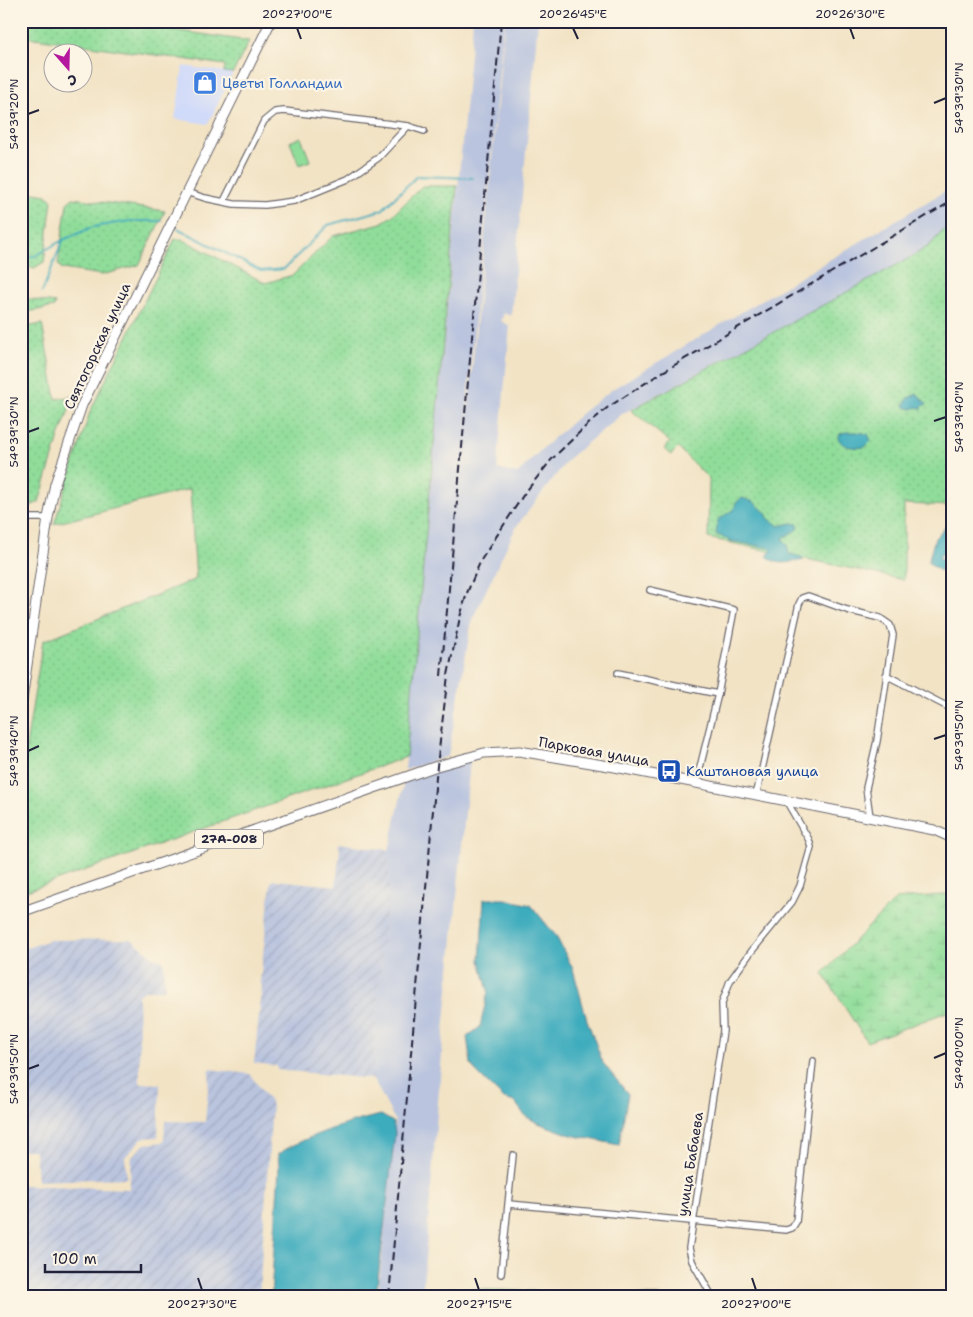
<svg xmlns="http://www.w3.org/2000/svg" width="973" height="1317" viewBox="0 0 973 1317" font-family="'Shantell Sans',sans-serif">
<style>
.built{fill:#d0daf9}
.industrial{fill:url(#industrial-furrows)}
.railway{fill:#bac4de}
.grass{fill:url(#grass-dots);stroke:#59806a}
.forest{fill:url(#forest-firs);stroke:#4b6f5e}
.wetland{fill:url(#wetland-marsh);stroke:#59806a}
.green{fill:#90dd9a;stroke:#59806a}
.water{fill:#3eacbd;stroke:#30677c}
.lines{fill:none;stroke-linecap:round;stroke-linejoin:round}
.stream{stroke:#3eacbd;stroke-width:2}
.street-casing{stroke:#6b666b;stroke-width:8}
.secondary-casing{stroke:#6b666b;stroke-width:11}
.primary-casing{stroke:#6b666b;stroke-width:11}
.street{stroke:#fff;stroke-width:5.5}
.secondary{stroke:#fff;stroke-width:9}
.primary{stroke:#fff;stroke-width:9}
.rail{stroke:#22223b;stroke-width:2;stroke-dasharray:8 4;stroke-linecap:butt}
.ticks{fill:none;stroke:#22223b;stroke-width:2}
.labels{text-anchor:middle;stroke-width:4.5;stroke-linejoin:round;paint-order:stroke}
.shield{fill:#fcf5e5;stroke:#63616e;stroke-width:1}
.shield-label{font-size:12px;font-weight:bold;fill:#22223b}
.shop-label{font-size:14px;fill:#366cbe;stroke:#fcf5e5;text-anchor:start}
.street-label{font-size:14px;fill:#22223b;stroke:#fcf5e5}
.transit-label{font-size:14px;fill:#164399;stroke:#fcf5e5;text-anchor:start}
.neatline{fill:none;stroke:#22223b;stroke-width:2}
.ticks-label{font-size:12px;text-anchor:middle;fill:#22223b}
</style>
<defs>
<pattern id="industrial-furrows" width="10" height="10" patternUnits="userSpaceOnUse" patternTransform="scale(1.25)"><rect width="10" height="10" fill="#bac4de"/><path d="M-1 1l2-2M0 10L10 0M9 11l2-2" fill="none" stroke="#a0a8bf"/></pattern>
<pattern id="grass-dots" width="8" height="8" patternUnits="userSpaceOnUse" patternTransform="scale(1.25)"><rect width="8" height="8" fill="#90dd9a"/><path d="M2 2h.1M6 6h.1" fill="none" stroke="#7cbd86" stroke-width="1.8" stroke-linecap="round"/></pattern>
<pattern id="forest-firs" width="22" height="20" patternUnits="userSpaceOnUse" patternTransform="scale(1.25)"><rect width="22" height="20" fill="#74bc82"/><path d="M5 1l3.5 6h-7zM16 11l3.5 6h-7z" fill="#5f986c"/></pattern>
<pattern id="wetland-marsh" width="20" height="14" patternUnits="userSpaceOnUse" patternTransform="scale(1.25)"><rect width="20" height="14" fill="#90dd9a"/><path d="M1 5h8M5 5V1M11 12h8M15 12V8" fill="none" stroke="#7cbd86"/></pattern>
</defs>
<rect width="100%" height="100%" fill="#fcf5e5"/>
<filter id="ink" filterUnits="userSpaceOnUse"><feTurbulence type="fractalNoise" baseFrequency=".02" numOctaves="2"/><feDisplacementMap in="SourceGraphic" scale="10" xChannelSelector="R" yChannelSelector="G"/><feConvolveMatrix kernelMatrix="1 2 1 2 8 2 1 2 1" color-interpolation-filters="sRGB"/></filter>
<filter id="wash" filterUnits="userSpaceOnUse"><feTurbulence type="fractalNoise" baseFrequency=".0096" numOctaves="4" result="noise"/><feDisplacementMap in="SourceGraphic" scale="20" xChannelSelector="R" yChannelSelector="G"/><feGaussianBlur stdDeviation="1.12" result="paint"/><feColorMatrix in="noise" values="0 0 0 0 0 0 0 0 0 0 0 0 0 0 0 0 0 1.4 0 .05"/><feComposite in="paint" operator="in"/></filter>
<g filter="url(#wash)">
<rect width="100%" height="100%" fill="#f2e3c5"/>
<path class="built" d="M 183,66 L 233,73 L 208,124 L 175,119 Z"/>
<g class="industrial">
<path d="M 338,843 L 389,850 L 389,892 L 377,1010 L 373,1079 L 277,1070 L 277,1066 L 254,1063 L 262,986 L 260,982 L 271,882 L 275,880 L 336,886 L 340,848 L 338,847 Z"/>
<path d="M 131,939 L 154,957 L 164,962 L 165,990 L 146,990 L 138,995 L 140,1083 L 160,1084 L 158,1137 L 142,1138 L 125,1157 L 127,1178 L 37,1181 L 35,1150 L 21,1150 L 21,950 L 50,940 Z"/>
<path d="M 210,1069 L 250,1074 L 272,1105 L 259,1296 L 21,1296 L 21,1185 L 129,1189 L 132,1156 L 145,1144 L 164,1142 L 165,1121 L 205,1122 Z"/>
</g>
<g class="railway">
<path d="M 473,21 L 504,21 L 468,393 L 466,434 L 505,21 L 538,21 L 511,316 L 504,313 L 501,321 L 510,326 L 497,469 L 517,474 L 545,446 L 583,412 L 614,388 L 952,187 L 952,221 L 930,245 L 913,256 L 622,414 L 569,458 L 516,527 L 472,620 L 448,756 L 405,770 Z"/>
<path d="M 470,761 L 443,1042 L 422,1296 L 378,1296 L 395,1120 L 373,1079 L 377,1010 L 389,892 L 389,850 L 404,782 Z"/>
</g>
<g class="grass">
<path d="M 21,21 L 111,21 L 249,41 L 233,73 L 224,72 L 225,65 L 21,36 Z"/>
<path d="M 422,186 L 457,186 L 406,757 L 21,893 L 21,777 L 43,641 L 196,579 L 190,489 L 54,524 L 90,412 L 175,239 L 182,239 L 265,283 L 293,275 L 333,236 L 381,223 L 392,216 Z"/>
<path d="M 21,191 L 47,195 L 52,201 L 44,262 L 34,268 L 21,265 Z"/>
<path d="M 73,198 L 165,211 L 139,265 L 102,275 L 62,269 L 58,264 L 67,203 Z"/>
<path d="M 952,221 L 952,506 L 904,504 L 904,580 L 708,538 L 709,479 L 678,448 L 671,455 L 664,449 L 670,442 L 631,410 L 913,256 L 930,245 Z"/>
<path d="M 21,298 L 55,303 L 54,307 L 21,313 Z"/>
<path d="M 42,324 L 56,399 L 74,396 L 59,437 L 39,502 L 26,508 L 21,508 L 21,328 Z"/>
</g>
<path class="forest" d="M 448,1288 L 661,1296 L 430,1296 L 430,1293 Z"/>
<path class="wetland" d="M 952,894 L 952,1010 L 867,1042 L 823,973 L 896,899 Z"/>
<path class="green" d="M 301,137 L 310,161 L 299,165 L 290,142 Z"/>
<g class="water">
<path d="M 917,394 L 927,404 L 922,406 L 922,409 L 918,407 L 911,409 L 905,407 L 904,405 L 908,398 Z"/>
<path d="M 846,432 L 857,432 L 868,434 L 871,441 L 865,447 C 855,448 841,448 838,437 L 840,434 Z"/>
<path d="M 742,498 L 754,502 L 766,513 L 768,518 L 779,526 L 792,523 L 798,524 L 799,528 L 783,538 L 784,541 L 787,544 L 789,554 L 802,557 L 804,560 C 799,562 795,560 791,562 C 782,564 773,563 767,556 L 772,550 L 770,548 L 731,541 L 716,534 L 718,520 L 734,509 L 736,503 Z"/>
<path d="M 951,521 L 952,545 L 939,557 L 945,562 L 940,571 L 928,562 L 935,538 Z"/>
<path d="M 484,899 L 505,899 L 531,905 L 556,936 L 573,969 L 587,1020 L 603,1063 L 628,1094 L 619,1145 L 571,1135 L 538,1123 L 525,1116 L 515,1102 L 504,1099 L 476,1072 L 471,1064 L 467,1037 L 480,1027 L 488,991 L 480,960 Z"/>
<path d="M 381,1115 L 393,1122 L 395,1133 L 376,1296 L 271,1296 L 279,1168 L 278,1154 C 306,1136 348,1122 381,1115 Z"/>
</g>
<g class="lines">
<g class="stream">
<path d="M 177,228 L 261,271 L 284,269 L 328,225 L 382,210 L 417,176 L 473,178"/>
<path d="M 21,257 L 35,256 L 63,240 L 93,227 L 130,221 L 161,221"/>
<path d="M 42,292 L 63,240"/>
</g>
</g>
</g>
<g filter="url(#ink)">
<g class="lines">
<defs>
<g id="street">
<path d="M 408,126 L 424,131"/>
<path d="M 186,192 L 205,198 L 234,204 L 265,205 L 294,201 L 348,179 L 378,158 L 408,126 L 284,111 L 275,112 L 264,121 L 224,201"/>
<path d="M 21,518 L 48,518"/>
<path d="M 650,590 L 734,610 L 718,694 L 696,784"/>
<path d="M 618,673 L 718,694"/>
<path d="M 886,675 L 952,709"/>
<path d="M 756,796 L 799,604 L 802,598 L 808,596 L 847,610 L 880,618 L 890,625 L 893,635 L 877,741 L 866,788 L 870,817"/>
<path d="M 509,1204 L 786,1230 L 792,1228 L 796,1222 L 813,1061"/>
<path d="M 501,1274 L 513,1155"/>
<path d="M 712,1296 L 692,1261 L 689,1248 L 723,1031 L 722,1003 L 730,981 L 751,952 L 792,902 L 800,886 L 811,847 L 809,840 L 787,802"/>
</g>
<path id="secondary" d="M 21,707 L 48,518 L 55,484 L 82,405 L 271,21"/>
<path id="primary" d="M 21,912 L 437,766 L 484,753 L 519,751 L 615,767 L 934,830 L 952,838"/>
</defs>
<use href="#street" class="street-casing"/>
<use href="#secondary" class="secondary-casing"/>
<use href="#primary" class="primary-casing"/>
<use href="#street" class="street"/>
<use href="#secondary" class="secondary"/>
<use href="#primary" class="primary"/>
<g class="rail">
<path d="M 441,676 L 501,21"/>
<path d="M 389,1296 L 437,766 L 448,675 L 460,617 L 467,593 L 481,560 L 524,494 L 552,459 L 585,427 L 607,408 L 661,373 L 952,201"/>
</g>
</g>
</g>
<path class="ticks" d="M 297,28 L 301,39M 573,28 L 578,39M 850,28 L 854,39M 934,103 L 946,98M 28,114 L 39,110M 934,421 L 946,417M 28,432 L 39,428M 934,739 L 946,735M 28,751 L 39,746M 934,1058 L 946,1053M 28,1069 L 39,1065M 198,1278 L 202,1290M 475,1278 L 479,1290M 752,1278 L 756,1290"/>
<defs>
<symbol id="shop-square" viewBox="-11 -11 22 22"><rect x="-9" y="-9" width="18" height="18" rx="4" fill="#3f7fe0" stroke="#fcf5e5"/><path d="M-5-2.5h2.3a2.7 3.5 0 0 1 5.4 0H5L5.5 6h-11ZM-1.5-2.5h3a1.5 2.3 0 0 0-3 0Z" fill="#fff"/></symbol>
<symbol id="bus-square" viewBox="-11 -11 22 22"><rect x="-9" y="-9" width="18" height="18" rx="4" fill="#1a4fb4" stroke="#fcf5e5"/><path d="M-5-6H5V4H4V6H2V4H-2V6H-4V4H-5ZM-3.5-4V0h7V-4ZM-3.5 1.2v1.5H-2V1.2ZM2 1.2v1.5H3.5V1.2Z" fill="#fff"/></symbol>
</defs>
<g fill-rule="evenodd">
<use href="#shop-square" x="191" y="69" width="28" height="28"/>
<use href="#bus-square" x="655" y="757" width="28" height="28"/>
</g>
<g class="labels">
<rect class="shield" x="195" y="829.5" width="68" height="19" rx="4"/>
<g class="shield-label">
<text x="229" y="843">27А-008</text>
</g>
<g class="shop-label">
<text x="222" y="88">Цветы Голландии</text>
</g>
<g class="street-label">
<text transform="translate(97 346) rotate(-65)" y="5">Святогорская улица</text>
<text transform="translate(594 751) rotate(10)" y="5">Парковая улица</text>
<text transform="translate(690 1164) rotate(-81)" y="5">улица Бабаева</text>
</g>
<g class="transit-label">
<text x="686" y="776">Каштановая улица</text>
</g>
</g>
<rect width="973" height="1317" fill="none" stroke="#fcf5e5" stroke-width="55"/>
<g transform="translate(68 68) rotate(160)"><circle r="24" fill="#fcf5e5" stroke="#a5a1a1"/>
<path d="M0-4L9 19L0 12L-9 19Z" fill="#b5179e"/>
<text y="-8" font-size="14" font-weight="bold" text-anchor="middle" fill="#22223b">С</text>
</g>
<path d="M45 1264v8h96v-8" fill="none" stroke="#22223b" stroke-width="2.5"/>
<text x="52" y="1264" font-size="15" fill="#22223b" stroke="#fcf5e5" stroke-width="4" paint-order="stroke">100 m</text>
<rect x="28" y="28" width="918" height="1262" class="neatline"/>
<g class="ticks-label">
<text x="297" y="18">20°27'00"E</text>
<text x="573" y="18">20°26'45"E</text>
<text x="850" y="18">20°26'30"E</text>
<text transform="translate(959 98) rotate(-90)" y="4">54°39'30"N</text>
<text transform="translate(14 114) rotate(-90)" y="4">54°39'20"N</text>
<text transform="translate(959 417) rotate(-90)" y="4">54°39'40"N</text>
<text transform="translate(14 432) rotate(-90)" y="4">54°39'30"N</text>
<text transform="translate(959 735) rotate(-90)" y="4">54°39'50"N</text>
<text transform="translate(14 751) rotate(-90)" y="4">54°39'40"N</text>
<text transform="translate(959 1053) rotate(-90)" y="4">54°40'00"N</text>
<text transform="translate(14 1069) rotate(-90)" y="4">54°39'50"N</text>
<text x="202" y="1308">20°27'30"E</text>
<text x="479" y="1308">20°27'15"E</text>
<text x="756" y="1308">20°27'00"E</text>
</g>
</svg>
